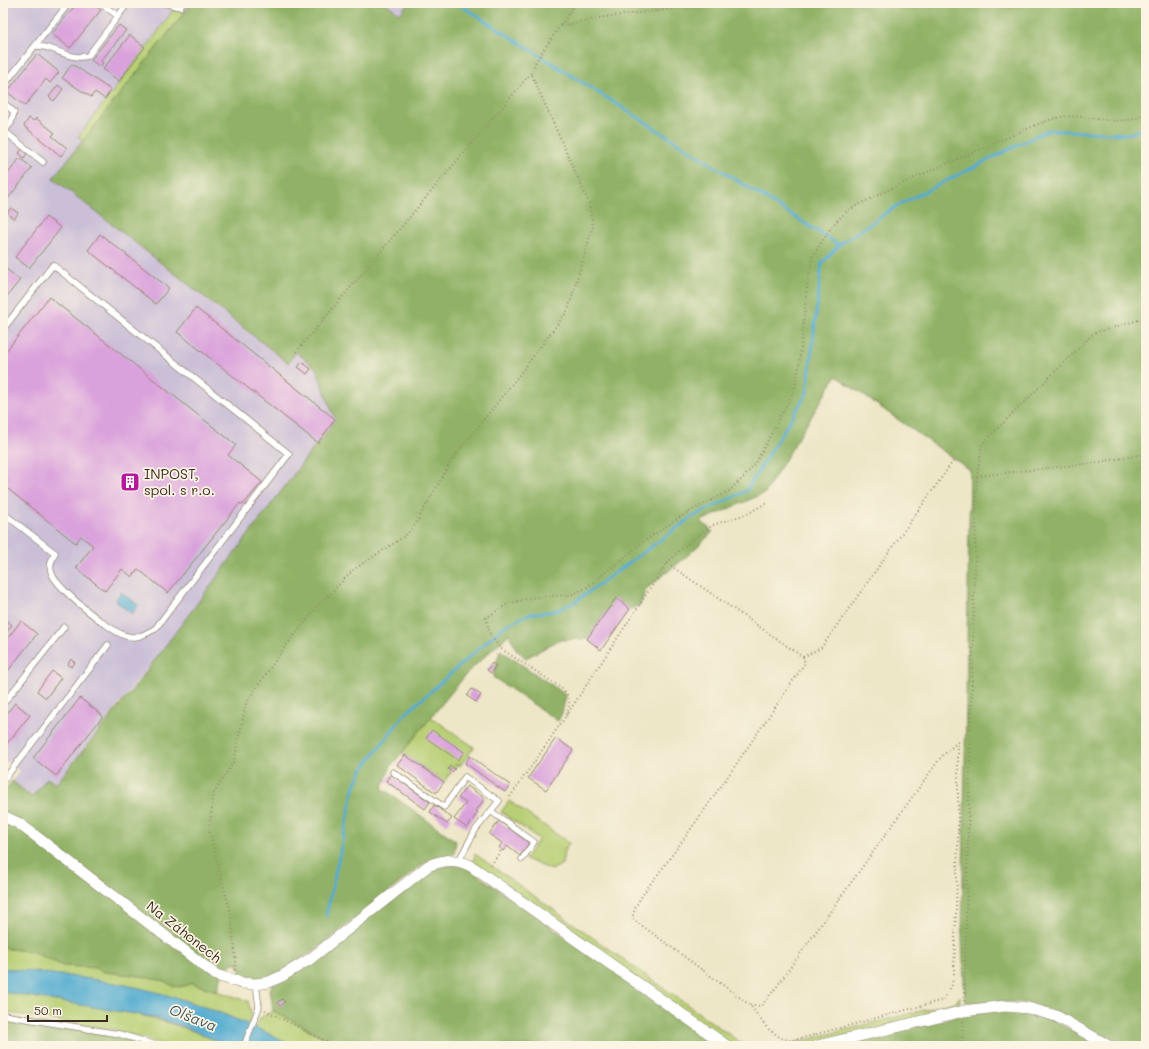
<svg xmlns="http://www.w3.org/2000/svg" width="1149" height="1049" viewBox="0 0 1149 1049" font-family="Mali,sans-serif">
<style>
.industrial{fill:#cabfd7}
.green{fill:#b7cf74;stroke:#797c49}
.forest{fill:#91b266;stroke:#666e42}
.water{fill:#53acd0;stroke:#476b77}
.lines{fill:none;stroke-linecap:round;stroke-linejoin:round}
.stream{stroke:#53acd0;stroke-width:3}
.building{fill:#daa2dc}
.service-casing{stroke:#948872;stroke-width:7}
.minor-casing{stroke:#948872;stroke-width:12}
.path{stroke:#948872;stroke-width:2;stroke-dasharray:1 3;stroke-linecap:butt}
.service{stroke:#fff;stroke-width:5.5}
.minor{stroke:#fff;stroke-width:11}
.labels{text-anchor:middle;stroke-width:3.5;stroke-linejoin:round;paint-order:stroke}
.poi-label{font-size:14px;fill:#3b2a1e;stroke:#fcf5e5;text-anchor:start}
.street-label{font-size:14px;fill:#3b2a1e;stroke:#fcf5e5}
.water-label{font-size:15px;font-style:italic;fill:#43585c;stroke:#fcf5e5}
</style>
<rect width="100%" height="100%" fill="#fcf5e5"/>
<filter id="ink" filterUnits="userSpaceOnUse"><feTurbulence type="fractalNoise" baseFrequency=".025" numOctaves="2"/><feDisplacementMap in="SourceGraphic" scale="8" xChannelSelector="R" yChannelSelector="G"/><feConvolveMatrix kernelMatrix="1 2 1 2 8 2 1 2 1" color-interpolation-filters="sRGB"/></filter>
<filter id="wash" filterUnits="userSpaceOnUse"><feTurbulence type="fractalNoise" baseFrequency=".012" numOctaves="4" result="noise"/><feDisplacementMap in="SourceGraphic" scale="16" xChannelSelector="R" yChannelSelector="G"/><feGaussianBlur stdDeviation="0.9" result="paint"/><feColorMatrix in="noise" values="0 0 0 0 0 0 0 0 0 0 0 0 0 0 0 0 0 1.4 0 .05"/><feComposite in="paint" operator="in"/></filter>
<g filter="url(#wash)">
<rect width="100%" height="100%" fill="#ede6c7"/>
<g class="industrial">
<path d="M 3,3 L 192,3 L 53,178 L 287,363 L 296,352 L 317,368 L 335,419 L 163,649 L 56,784 L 47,778 L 32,797 L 12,781 L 19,771 L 7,761 L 3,767 Z"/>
<path d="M 386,3 L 408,3 L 400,14 Z"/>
</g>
<g class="green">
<path d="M 174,9 L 185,12 L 83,141 L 78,137 L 152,40 Z"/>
<path d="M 431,717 L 474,747 L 460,766 L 457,764 L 444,782 L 402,753 Z"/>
<path d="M 509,801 L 569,843 L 564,852 L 562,864 L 552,870 L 525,859 L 539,839 L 501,812 Z"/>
<path d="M 475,854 L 741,1043 L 758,1046 L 732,1046 L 473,863 Z"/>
<path d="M 3,939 L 163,974 L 248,1001 L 252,1017 L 248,1025 L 111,983 L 3,968 Z"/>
<path d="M 3,992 C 79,1002 158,1012 228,1046 L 169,1046 L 115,1030 L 3,1012 Z"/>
<path d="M 960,996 L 959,1008 L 803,1046 L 781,1046 L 956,1002 Z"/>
<path d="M 273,1011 L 341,1046 L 294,1046 L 254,1028 L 260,1018 Z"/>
</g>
<g class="forest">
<path d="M 192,3 L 386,3 L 400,14 L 408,3 L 1146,3 L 1146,1046 L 1115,1046 L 1058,1012 L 1020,1002 L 965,1002 L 962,938 L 970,470 L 836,376 L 765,493 L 701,521 L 713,532 L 686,557 L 646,589 L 640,605 L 630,609 L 616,598 L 587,639 L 559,640 L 526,658 L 516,649 L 509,634 L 468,672 L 437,710 L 391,766 L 382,788 L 456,841 L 454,854 L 426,862 L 318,948 L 267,979 L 244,979 L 241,974 L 237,962 C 222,966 221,979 217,991 L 192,983 L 181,987 L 173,986 L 164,981 L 134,975 L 104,972 L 96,968 L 63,966 L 33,952 L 3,948 L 3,793 L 12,781 L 32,797 L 47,778 L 56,784 L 137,684 L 335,419 L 316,368 L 296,352 L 288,363 L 53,178 Z"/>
<path d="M 500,650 L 566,695 L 562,713 L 558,721 L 493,677 Z"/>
<path d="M 458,865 L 472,871 L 720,1046 L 341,1046 L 273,1011 L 270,989 L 272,986 L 427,872 L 444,866 Z"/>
<path d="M 991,1011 L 1015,1011 L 1041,1015 L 1104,1046 L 833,1046 L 966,1014 Z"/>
<path d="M 3,1017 L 116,1036 L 151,1046 L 3,1046 Z"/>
</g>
<g class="water">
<path d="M 121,592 L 138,605 L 132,614 L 115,601 Z"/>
<path d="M 3,968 C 50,974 98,978 144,989 C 195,1001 247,1022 294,1046 L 228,1046 L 185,1027 L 152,1017 L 3,992 Z"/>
</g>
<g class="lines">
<g class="stream">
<path d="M 457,3 L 839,245"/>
<path d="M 326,916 L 354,788 L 362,770 L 403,716 L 503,627 L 529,614 L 556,611 L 575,602 L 692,517 L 746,491 L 807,393 L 822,263 L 839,245 L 898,205 L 1048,130 L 1128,134 L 1146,128"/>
</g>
</g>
<g id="blocks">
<g class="building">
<path d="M 77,3 L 91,3 L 101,10 L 70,48 L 52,34 Z"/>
<path d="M 119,25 L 126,30 L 101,61 L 103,63 L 100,67 L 91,60 Z"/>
<path d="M 130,35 L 145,47 L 119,81 L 103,69 Z"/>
<path d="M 37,54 L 59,72 L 50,83 L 46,79 L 25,106 L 7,92 Z"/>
<path d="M 72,64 L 111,90 L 105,99 L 95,92 L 91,97 L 62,78 Z"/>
<path d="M 58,85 L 63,89 L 54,101 L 49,97 Z"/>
<path d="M 29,118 L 34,121 L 36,118 L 55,133 L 52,136 L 67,148 L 61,156 L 24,126 Z"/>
<path d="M 22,149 L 27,153 L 24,158 L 19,153 Z"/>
<path d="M 20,158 L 32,168 L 3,205 L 3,180 Z"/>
<path d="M 11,208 L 18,213 L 14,219 L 7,213 Z"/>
<path d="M 46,217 L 61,228 L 29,268 L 15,257 Z"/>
<path d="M 100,234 L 169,288 L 156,304 L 88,250 Z"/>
<path d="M 4,267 L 20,280 L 3,301 L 3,269 Z"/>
<path d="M 49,297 L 236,445 L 228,455 L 262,482 L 243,505 L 240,503 L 168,593 L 138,569 L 132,577 L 122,569 L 105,591 L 76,568 L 93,546 L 81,536 L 76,543 L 73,541 L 3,485 L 3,355 Z"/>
<path d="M 196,308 L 335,419 L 318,443 L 177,332 Z"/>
<path d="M 302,362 L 311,369 L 307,374 L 298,367 Z"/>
<path d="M 616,598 L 630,609 L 601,650 L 587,639 Z"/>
<path d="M 3,618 L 12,625 L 3,637 L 7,639 L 21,621 L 37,634 L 3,677 Z"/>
<path d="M 71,659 L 75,663 L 71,667 L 68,664 Z"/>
<path d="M 492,663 L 496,666 L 491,673 L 487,670 Z"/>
<path d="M 52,671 L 61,678 L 46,698 L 37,691 Z"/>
<path d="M 472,689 L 481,695 L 476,702 L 467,696 Z"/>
<path d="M 80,698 L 103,716 L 56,776 L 33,758 Z"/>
<path d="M 15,703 L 30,715 L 6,745 L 3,742 L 3,718 Z"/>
<path d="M 432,730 L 464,752 L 458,760 L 426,738 Z"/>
<path d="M 556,738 L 573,750 L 546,790 L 528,778 Z"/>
<path d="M 405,755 L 444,782 L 436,793 L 397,765 Z"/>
<path d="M 470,756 L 510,785 L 505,792 L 465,763 Z"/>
<path d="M 450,766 L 455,769 L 452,772 L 448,769 Z"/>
<path d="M 391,774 L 430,802 L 425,809 L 386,781 Z"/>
<path d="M 467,786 L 485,798 L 476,811 L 478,812 L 467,828 L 454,819 L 466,803 L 458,798 Z"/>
<path d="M 434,805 L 452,818 L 447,824 L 430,812 Z"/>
<path d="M 499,821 L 529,843 L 520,856 L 507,846 L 503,851 L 499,847 L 502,843 L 489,834 Z"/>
<path d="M 282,999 L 285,1002 L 280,1006 L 277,1003 Z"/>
</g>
</g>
</g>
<g filter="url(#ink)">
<use href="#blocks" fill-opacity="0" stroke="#948872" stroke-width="1"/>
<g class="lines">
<defs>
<g id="service">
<path d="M 164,3 L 180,7 L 183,3"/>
<path d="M 118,16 L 128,3"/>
<path d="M 36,46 C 55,46 69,61 88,56 L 118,16 L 100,3"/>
<path d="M 3,86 L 69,3"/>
<path d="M 3,102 L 14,112 L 11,123 L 3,132"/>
<path d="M 4,131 L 43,162"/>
<path d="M 3,329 L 53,265 L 289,454 L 155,629 C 145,634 138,639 126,636 C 111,632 54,587 51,571 C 49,565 52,559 55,553 L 3,513"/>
<path d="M 3,704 L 64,627"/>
<path d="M 393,772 L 444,807 L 465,777 L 499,801 L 476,829 L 459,860"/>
<path d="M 3,781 L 108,645"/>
<path d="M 492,812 L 534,842 L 522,859"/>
<path d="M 3,1015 L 119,1034 L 159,1046"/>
<path d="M 244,1046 L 259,1007 L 256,984"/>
</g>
<g id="minor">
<path d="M 3,816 L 18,823 L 33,834 L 216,975 L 242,983 L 256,984 L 269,982 L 282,976 L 310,959 L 428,866 C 445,859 459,858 474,868 L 727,1046"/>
<path d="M 817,1046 L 964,1011 L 1005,1006 L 1028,1008 L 1056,1016 L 1109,1046"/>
</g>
</defs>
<use href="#service" class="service-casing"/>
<use href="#minor" class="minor-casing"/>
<g class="path">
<path d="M 561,25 L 576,3"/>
<path d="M 3,175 L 5,177"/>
<path d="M 296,352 L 531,73 L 536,61 L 560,26 L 604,17 L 726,3"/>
<path d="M 977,476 L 1093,463 L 1146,454"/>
<path d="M 667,563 L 684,546 L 713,525 L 749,513 L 768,502"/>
<path d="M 803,657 L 821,648 L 954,460"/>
<path d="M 566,716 L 667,563 L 803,657 L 805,663 C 759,731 713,799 665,865 C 656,877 631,906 633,919 L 750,1005 L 767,1028 L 781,1038 L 791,1041 L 943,1000 L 952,985 L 954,973 L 958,843 L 958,742 L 941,757 L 775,989 L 761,1006 L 750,1005"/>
<path d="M 510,797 L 566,716 C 570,705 571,698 563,689 L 500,648 L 490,635 L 486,618 L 509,603 L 536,597 L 571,595 L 586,588 L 642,543 L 678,518 L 729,491 L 744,477 L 755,464 L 794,391 L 799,366 L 808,278 L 813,256 L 832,226 L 848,210 L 900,184 L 1041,123 C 1047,121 1054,118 1061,117 C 1089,113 1121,130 1146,113"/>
<path d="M 491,865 L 502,849"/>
<path d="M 235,970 L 236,962 L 231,914 L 209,830 L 214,793 L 234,761 L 246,703 L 284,648 L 317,607 L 353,570 L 405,536 L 415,525 L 453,458 L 520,374 L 568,310 L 593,226 L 589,203 L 531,73"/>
<path d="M 964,1001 L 977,476 L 982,444 L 1094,333 L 1146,318"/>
<path d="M 265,1010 L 335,1046"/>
<path d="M 962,1046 L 963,1021"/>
</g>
<use href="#service" class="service"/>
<use href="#minor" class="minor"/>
</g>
</g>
<defs>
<symbol id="building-square" viewBox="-11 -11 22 22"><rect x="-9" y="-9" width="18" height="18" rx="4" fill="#b5179e" stroke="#fcf5e5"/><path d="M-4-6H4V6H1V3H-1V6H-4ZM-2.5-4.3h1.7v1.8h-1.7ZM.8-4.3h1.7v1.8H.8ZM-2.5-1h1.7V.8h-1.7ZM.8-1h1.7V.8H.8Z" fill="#fff"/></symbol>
</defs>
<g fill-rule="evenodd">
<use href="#building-square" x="119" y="471" width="22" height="22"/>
</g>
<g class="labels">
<g class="poi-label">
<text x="144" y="479">INPOST,<tspan x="144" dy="16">spol. s r.o.</tspan></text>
</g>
<g class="street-label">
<text transform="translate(184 932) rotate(38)" y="5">Na Záhonech</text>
</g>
<g class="water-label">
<text transform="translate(193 1018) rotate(21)" y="5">Olšava</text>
</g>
</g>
<rect width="1149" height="1049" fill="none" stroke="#fcf5e5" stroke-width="16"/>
<path d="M28 1015v6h79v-6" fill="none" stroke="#3b2a1e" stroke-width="2"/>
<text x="34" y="1015" font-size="12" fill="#3b2a1e" stroke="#fcf5e5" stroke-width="3" paint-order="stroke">50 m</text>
</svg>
